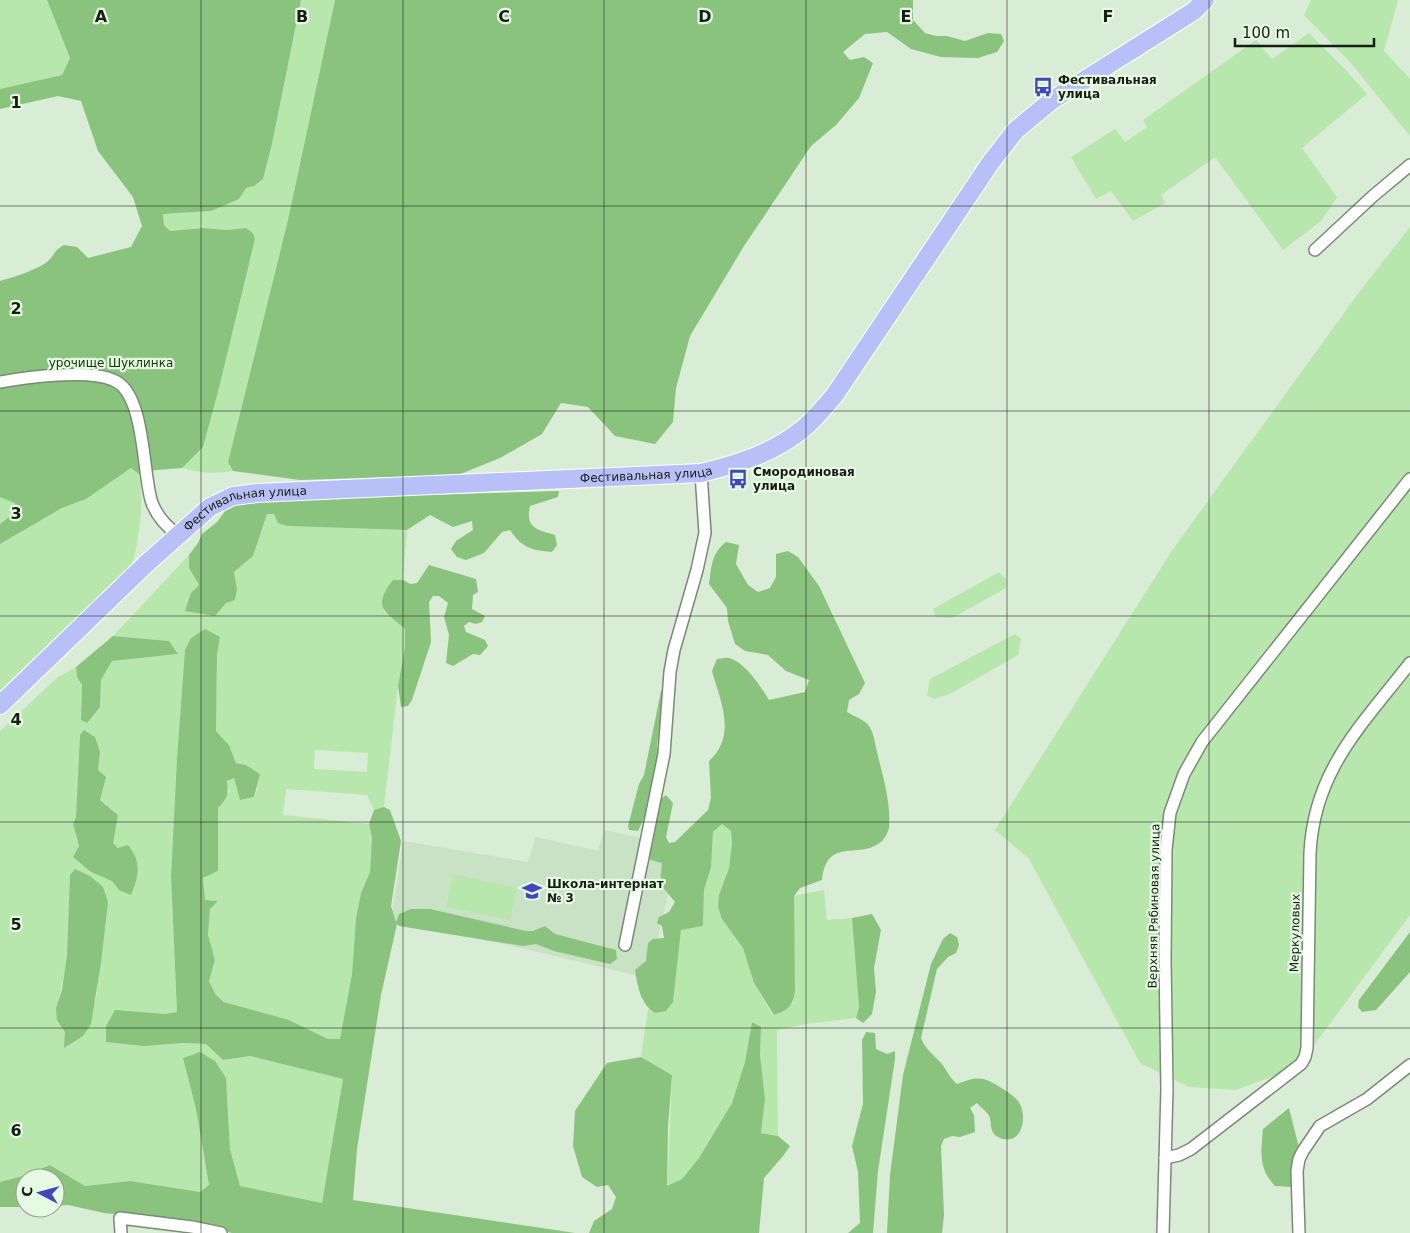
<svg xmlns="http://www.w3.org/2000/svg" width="1410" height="1233" viewBox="0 0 1410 1233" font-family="'DejaVu Sans',sans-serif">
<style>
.built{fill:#c9e1c4}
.green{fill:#b8e7ae;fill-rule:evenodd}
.forest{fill:#89c37e}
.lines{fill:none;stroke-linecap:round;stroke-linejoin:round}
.minor-casing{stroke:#798a76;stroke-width:14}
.primary-casing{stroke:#fff;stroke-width:20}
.minor{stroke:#fff;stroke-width:11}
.primary{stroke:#b8c0f7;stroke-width:18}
.grid{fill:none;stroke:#171e16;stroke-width:1;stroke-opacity:0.55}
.labels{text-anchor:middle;stroke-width:4.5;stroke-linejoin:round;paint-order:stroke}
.poi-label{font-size:12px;font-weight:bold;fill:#171e16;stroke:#e6f9e3;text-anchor:start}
.park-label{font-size:12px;fill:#0d3505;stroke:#e6f9e3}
.street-label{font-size:12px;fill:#171e16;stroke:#e6f9e3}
.grid-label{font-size:16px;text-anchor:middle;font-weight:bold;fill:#171e16;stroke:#e6f9e3;stroke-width:4.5;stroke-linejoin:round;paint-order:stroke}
</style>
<rect width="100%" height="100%" fill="#d9ecd5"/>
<path class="built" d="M 604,830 L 680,846 L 648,978 L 508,945 L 391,920 L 403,841 L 528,862 L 536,837 L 598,851 Z"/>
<g class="green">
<path d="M 0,0 L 47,0 L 70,58 L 62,75 L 0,89 Z"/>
<path d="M 301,0 L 335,0 L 288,220 L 228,462 L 233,471 C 215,474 200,473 182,468 L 203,447 L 219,388 L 255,239 L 253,233 L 246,228 L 227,230 L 203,228 L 170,231 L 164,225 L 163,214 L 211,211 L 246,188 L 254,186 L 263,179 L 272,144 Z"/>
<path d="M 1311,0 L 1398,0 L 1384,51 L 1410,79 L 1410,136 L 1350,62 L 1304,15 Z"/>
<path d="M 1309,33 L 1344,68 L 1367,94 L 1302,148 L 1337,197 L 1321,221 L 1283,250 L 1215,157 L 1161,195 L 1165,203 L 1133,221 L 1111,191 L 1096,199 L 1071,157 L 1115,129 L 1125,142 L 1147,127 L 1143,120 L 1256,40 L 1272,59 Z"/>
<path d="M 1410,227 L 1410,915 L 1298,1067 L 1236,1090 L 1189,1087 L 1140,1063 L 1029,859 L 995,830 L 1173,549 L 1360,291 Z"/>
<path d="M 131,468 L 139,474 C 144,499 140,533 134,557 C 132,565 126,572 123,579 L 0,694 L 0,544 L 62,508 L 86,499 Z"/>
<path d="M 0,497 L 16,503 L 16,513 L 0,524 Z"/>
<path d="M 267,514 L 274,514 L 287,526 L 407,530 L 403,580 L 393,580 L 384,612 L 405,629 L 405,647 L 398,686 L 384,807 L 374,810 L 367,795 L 286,789 L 283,815 L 369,824 L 372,838 L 370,872 L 361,893 L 356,918 L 352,974 L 340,1039 L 328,1039 L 289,1020 L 225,1002 L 216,995 L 209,981 L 215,960 L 208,936 L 210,909 L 218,901 L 205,900 L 203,878 L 218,871 L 218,808 L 229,791 L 227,781 L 234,777 L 240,800 L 254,797 L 258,788 L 246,765 L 236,763 L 229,745 L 216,731 L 217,655 L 220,637 L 185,650 L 177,758 L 171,876 L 177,1012 L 106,1026 L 106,1042 L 206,1044 L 223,1060 L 250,1056 L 343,1079 L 322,1203 L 240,1186 L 230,1149 L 226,1079 L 183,1058 L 196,1109 L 209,1186 L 200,1192 L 130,1181 L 85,1186 L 50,1165 L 26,1175 L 0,1182 L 0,731 L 58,677 L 76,667 L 77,677 L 82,685 L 81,719 L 100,707 L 101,680 L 112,661 L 178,654 L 169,641 L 113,636 L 189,555 L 189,568 L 215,615 L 237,589 L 234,572 L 253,556 ZM 80,735 L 100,752 L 98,770 L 100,799 L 118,815 L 112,843 L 118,848 L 119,890 L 112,881 L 91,872 C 84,856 70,835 76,817 ZM 315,750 L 368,753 L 367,772 L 314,769 ZM 70,876 L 107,902 L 96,1000 L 65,1048 L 65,1032 L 56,1008 C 70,966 68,919 70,876 Z"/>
<path d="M 999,572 L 1006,579 L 1006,588 L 952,618 L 936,617 L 933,609 Z"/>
<path d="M 1015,634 L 1021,639 L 1018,655 L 950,694 L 934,699 L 927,695 L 930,679 Z"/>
<path d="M 722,824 L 731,831 L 732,843 L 729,868 L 719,895 L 722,919 L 743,948 L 754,983 L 773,1015 L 793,1003 L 795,991 L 793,896 L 824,890 L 827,920 L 852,918 L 859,1009 L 856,1018 L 806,1024 L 777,1030 L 778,1136 L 761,1133 L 765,1099 L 760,1055 L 761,1028 L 752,1022 L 745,1062 L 732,1103 L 699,1158 L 682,1179 L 667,1187 L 672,1075 L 641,1057 L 648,1009 L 655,1013 L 673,1001 L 681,930 L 703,926 L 704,890 L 711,867 L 713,832 Z"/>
<path d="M 453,874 L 517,888 L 510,920 L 446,907 Z"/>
</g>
<g class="forest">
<path d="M 47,0 L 301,0 L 272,144 L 263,179 L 254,186 L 246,188 L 239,199 L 211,211 L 163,214 L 164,225 L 170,231 L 203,228 L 227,230 L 246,228 L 253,233 L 255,239 L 219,388 L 203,447 L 182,468 L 156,470 L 139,474 L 131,468 L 86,499 L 62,508 L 0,544 L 0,524 L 16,512 L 15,503 L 0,497 L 0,281 C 11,278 40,269 48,261 C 55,255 53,251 64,245 L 77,247 L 88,258 L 131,247 L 142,226 L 133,197 L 98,151 L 81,101 L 58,96 L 0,109 L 0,89 L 62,75 L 70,58 Z"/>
<path d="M 335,0 L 913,0 L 913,20 L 925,33 L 936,36 L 947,36 L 965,41 L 988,33 L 1001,34 L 1004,41 L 997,52 L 978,58 L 941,57 L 911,49 L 887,32 L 865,34 L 843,52 L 850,60 L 864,57 L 873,63 L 859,98 L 836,125 L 811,146 L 744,246 L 690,336 L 676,388 L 673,422 L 655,444 L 615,436 L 588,407 L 561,403 L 542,434 L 500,458 L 458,475 L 300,480 L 233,471 L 228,462 L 288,220 Z"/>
<path d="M 559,491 L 558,497 L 530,506 C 525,528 537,530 555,535 L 557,545 L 552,552 C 531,550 522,548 510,530 L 502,532 L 484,553 L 466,560 L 457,557 L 451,549 L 456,541 L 473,530 L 472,521 L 453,527 L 430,515 L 407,530 L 287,526 L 278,523 L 274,514 L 267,514 L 253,556 L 234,572 L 237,589 L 235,600 L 226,603 L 215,616 L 185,611 L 191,593 L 199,585 L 189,568 L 189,555 L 198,543 L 202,534 L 217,522 L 229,506 L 255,500 Z"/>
<path d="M 726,542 L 739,545 L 736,564 L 748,585 L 758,592 L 770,588 L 776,577 L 776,554 L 788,551 L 798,557 L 819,586 L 865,683 L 859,694 L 849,700 L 847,712 C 853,716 865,720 869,726 C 874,733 875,744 877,752 C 883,777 891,802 889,828 C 888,832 885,838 882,841 C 860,861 827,835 822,880 L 800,888 L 794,896 L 795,991 C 793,1006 788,1010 774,1015 L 754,983 L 743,948 L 722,919 L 718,907 L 719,895 L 729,868 L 732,843 L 731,831 L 722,824 L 713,832 L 711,867 L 704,890 L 703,926 L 681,930 L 673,1002 L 666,1011 L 655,1013 C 641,1005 637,985 635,970 L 646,961 L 648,943 L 653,939 L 664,938 L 662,926 L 657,923 L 659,917 L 669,912 L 675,902 L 660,884 L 662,863 L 651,860 L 647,856 L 657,802 L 666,795 L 673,803 L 666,837 L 669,843 L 675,842 L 708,810 L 711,798 L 709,761 C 737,735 721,703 712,671 L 717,659 C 720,659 726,657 729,658 C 745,662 761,687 769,700 L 805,692 L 809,680 L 786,671 L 768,655 L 745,651 L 735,644 L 728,621 L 727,608 L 709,584 C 712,565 711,554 726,542 Z"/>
<path d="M 429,565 L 476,579 L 478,592 L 473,595 L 472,609 L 485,616 L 482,622 L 476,624 L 469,622 L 464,626 L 466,632 L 485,640 L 488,646 L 480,655 L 473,654 L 453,666 L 446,663 L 449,635 L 444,617 L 448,603 L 439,596 L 433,596 L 429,602 L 431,642 L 412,700 L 408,706 L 401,707 L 398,686 L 405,647 L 405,629 C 384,611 372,607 393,580 L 403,580 L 410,584 L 417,583 Z"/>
<path d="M 205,629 L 220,637 L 217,655 L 216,731 L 229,745 L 236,763 L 246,765 L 260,774 L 254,797 L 240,800 L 234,778 L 227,781 C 229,794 227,799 218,808 L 218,871 L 203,878 L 205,900 L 218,901 L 210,909 L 208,935 L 215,960 L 209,981 L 216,995 L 224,1002 L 289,1020 L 328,1039 L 340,1039 L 352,974 L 356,918 L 361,893 L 370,872 L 372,838 L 369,824 L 374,810 L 384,807 L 390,810 L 401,841 L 391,906 L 396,922 L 399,914 L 411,909 L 430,909 L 526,931 L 533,931 L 545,926 L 555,934 L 616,950 L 617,959 L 610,964 L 554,951 L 536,944 L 523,946 L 399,926 L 397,924 L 381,995 L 357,1149 L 353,1200 L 575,1233 L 232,1233 L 187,1221 L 104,1213 L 68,1205 L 55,1206 L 55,1178 L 25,1178 L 25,1207 L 0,1207 L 0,1182 L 26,1175 L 50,1165 L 85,1186 L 130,1181 L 200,1192 L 209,1185 L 196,1109 L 183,1058 L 200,1052 L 215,1061 L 226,1078 L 230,1149 L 240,1186 L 322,1203 L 343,1079 L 250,1056 L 223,1060 L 206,1044 L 182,1043 L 144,1046 L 106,1042 L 106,1026 L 115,1010 L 165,1014 L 177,1012 L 171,876 L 177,758 L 185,650 L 191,638 Z"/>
<path d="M 113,636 L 169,641 L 178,654 L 112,661 L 101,680 L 100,707 L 87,723 L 81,720 L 82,685 L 77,677 L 76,667 Z"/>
<path d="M 664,690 L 657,746 L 658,753 L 645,816 L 638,831 L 629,830 L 628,826 L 639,784 L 644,775 L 661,691 Z"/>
<path d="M 84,730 L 95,737 L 100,752 L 98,770 L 106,777 L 100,800 L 118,815 L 113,843 L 118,848 L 128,845 C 142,863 139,875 131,895 L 119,890 L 112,881 L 91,872 L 73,857 L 79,846 L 73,824 L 76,817 L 80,735 Z"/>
<path d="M 75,869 L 90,876 L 103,887 L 108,902 L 101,963 L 91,1024 L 83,1036 L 64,1048 L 65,1032 L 57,1020 L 56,1008 L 62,990 L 67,954 L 70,875 Z"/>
<path d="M 872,914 L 881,930 L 874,968 L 876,992 L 872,1014 L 863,1023 L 856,1018 L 859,1008 L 852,918 Z"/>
<path d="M 1410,932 L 1410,972 L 1376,1010 L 1362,1012 L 1358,1007 L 1359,1000 Z"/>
<path d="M 950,933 L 957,937 L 959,945 L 956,953 L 948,957 L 937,969 L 921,1038 C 925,1049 934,1055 942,1064 C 947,1071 950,1078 957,1084 C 978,1076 983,1076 1003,1089 C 1008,1092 1014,1096 1018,1101 C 1029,1115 1022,1149 998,1137 C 988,1132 993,1121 988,1114 C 985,1110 980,1107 977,1103 L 970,1108 L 974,1115 L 975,1132 L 960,1137 L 952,1136 L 944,1139 L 941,1146 L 944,1215 L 942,1233 L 887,1233 L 890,1175 L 903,1075 L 931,964 L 943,939 Z"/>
<path d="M 752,1022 L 761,1027 L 760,1055 L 765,1099 L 761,1133 L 778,1136 L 790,1146 L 783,1156 L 764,1178 L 759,1233 L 589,1233 L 594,1221 L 612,1209 L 616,1197 L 608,1185 L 597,1187 L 582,1177 L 573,1146 L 575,1111 L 607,1063 L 641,1057 L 672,1075 L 668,1126 L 667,1186 L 682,1179 L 699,1158 L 732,1103 L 745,1062 Z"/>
<path d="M 866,1032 L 875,1033 L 876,1049 L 887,1054 L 895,1051 L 895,1059 L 878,1171 L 873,1233 L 848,1233 L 860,1223 L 858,1172 L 852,1146 L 863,1104 L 862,1040 Z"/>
<path d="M 1289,1108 L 1301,1156 L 1294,1187 L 1275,1186 C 1258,1168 1261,1152 1263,1129 Z"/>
</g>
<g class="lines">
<defs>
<g id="minor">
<path d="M 1315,250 L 1373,196 L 1410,165"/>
<path d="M 0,382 C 28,377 88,369 113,380 C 146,392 142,475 152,503 C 157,516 167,527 178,535"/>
<path d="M 625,945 L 664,754 L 670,672 L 674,650 L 697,570 L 705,533 L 701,473"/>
<path d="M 1165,1158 L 1179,1155 L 1191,1149 L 1301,1064 L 1305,1057 L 1307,1048 L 1310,853 C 1314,770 1362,725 1410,663"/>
<path d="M 121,1233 L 120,1218 L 192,1227 L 221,1233"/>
<path d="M 1163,1233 L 1167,1089 L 1165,960 L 1166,850 L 1170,813 L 1184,774 L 1202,742 L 1410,479"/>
<path d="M 1299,1233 L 1297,1171 L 1299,1159 L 1303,1151 L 1320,1126 L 1367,1099 L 1410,1065"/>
</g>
<g id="primary">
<path id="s1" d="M 0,705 L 146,564 L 210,507 L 233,496 L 257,493 L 701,473 C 738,464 774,453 804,428 C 815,419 824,407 834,396 L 991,162 L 1016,130 L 1051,101 L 1194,11 L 1205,0"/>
</g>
</defs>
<use href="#minor" class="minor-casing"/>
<use href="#primary" class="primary-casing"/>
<use href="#minor" class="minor"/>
<use href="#primary" class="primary"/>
</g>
<path class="grid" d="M 201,0 L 201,1233M 403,0 L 403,1233M 604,0 L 604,1233M 806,0 L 806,1233M 1007,0 L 1007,1233M 1209,0 L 1209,1233M 0,206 L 1410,206M 0,411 L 1410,411M 0,616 L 1410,616M 0,822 L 1410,822M 0,1028 L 1410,1028"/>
<defs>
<symbol id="bus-bare" viewBox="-9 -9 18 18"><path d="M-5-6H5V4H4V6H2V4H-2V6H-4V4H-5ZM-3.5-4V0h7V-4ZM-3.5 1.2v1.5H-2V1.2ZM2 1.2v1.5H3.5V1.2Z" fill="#4345ba" stroke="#e6f9e3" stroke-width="2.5" paint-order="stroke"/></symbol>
<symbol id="school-bare" viewBox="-9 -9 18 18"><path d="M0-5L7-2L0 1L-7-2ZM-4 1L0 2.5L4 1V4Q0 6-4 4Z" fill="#4345ba" stroke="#e6f9e3" stroke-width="2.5" paint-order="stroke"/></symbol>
</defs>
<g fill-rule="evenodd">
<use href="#bus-bare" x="1029" y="73" width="28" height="28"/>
<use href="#bus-bare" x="724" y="465" width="28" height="28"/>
<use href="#school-bare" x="518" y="877" width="28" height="28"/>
</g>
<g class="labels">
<g class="poi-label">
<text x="1058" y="84">Фестивальная<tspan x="1058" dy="14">улица</tspan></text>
<text x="753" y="476">Смородиновая<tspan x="753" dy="14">улица</tspan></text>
<text x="547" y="888">Школа-интернат<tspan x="547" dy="14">№ 3</tspan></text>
</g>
<g class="park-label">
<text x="111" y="367">урочище Шуклинка</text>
</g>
<g class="street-label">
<text dy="4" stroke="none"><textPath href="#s1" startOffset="728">Фестивальная улица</textPath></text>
<text dy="4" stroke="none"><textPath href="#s1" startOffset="322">Фестивальная улица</textPath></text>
<text transform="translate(1154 906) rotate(-89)" y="4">Верхняя Рябиновая улица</text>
<text transform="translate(1295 933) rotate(-89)" y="4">Меркуловых</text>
</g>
</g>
<g class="grid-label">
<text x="101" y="22">A</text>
<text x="302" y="22">B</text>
<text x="504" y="22">C</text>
<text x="705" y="22">D</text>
<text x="906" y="22">E</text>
<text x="1108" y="22">F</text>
<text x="16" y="108">1</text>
<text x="16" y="314">2</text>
<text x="16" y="519">3</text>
<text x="16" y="725">4</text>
<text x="16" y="930">5</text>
<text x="16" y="1136">6</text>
</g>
<g transform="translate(40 1193) rotate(276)"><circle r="24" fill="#e6f9e3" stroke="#93a191"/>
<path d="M0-4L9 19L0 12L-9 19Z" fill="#4345ba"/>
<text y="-8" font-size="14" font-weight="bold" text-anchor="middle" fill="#171e16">С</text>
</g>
<path d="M1235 38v8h139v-8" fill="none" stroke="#171e16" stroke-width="2.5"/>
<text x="1242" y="38" font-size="15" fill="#171e16" stroke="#e6f9e3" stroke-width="4" paint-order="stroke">100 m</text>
</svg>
